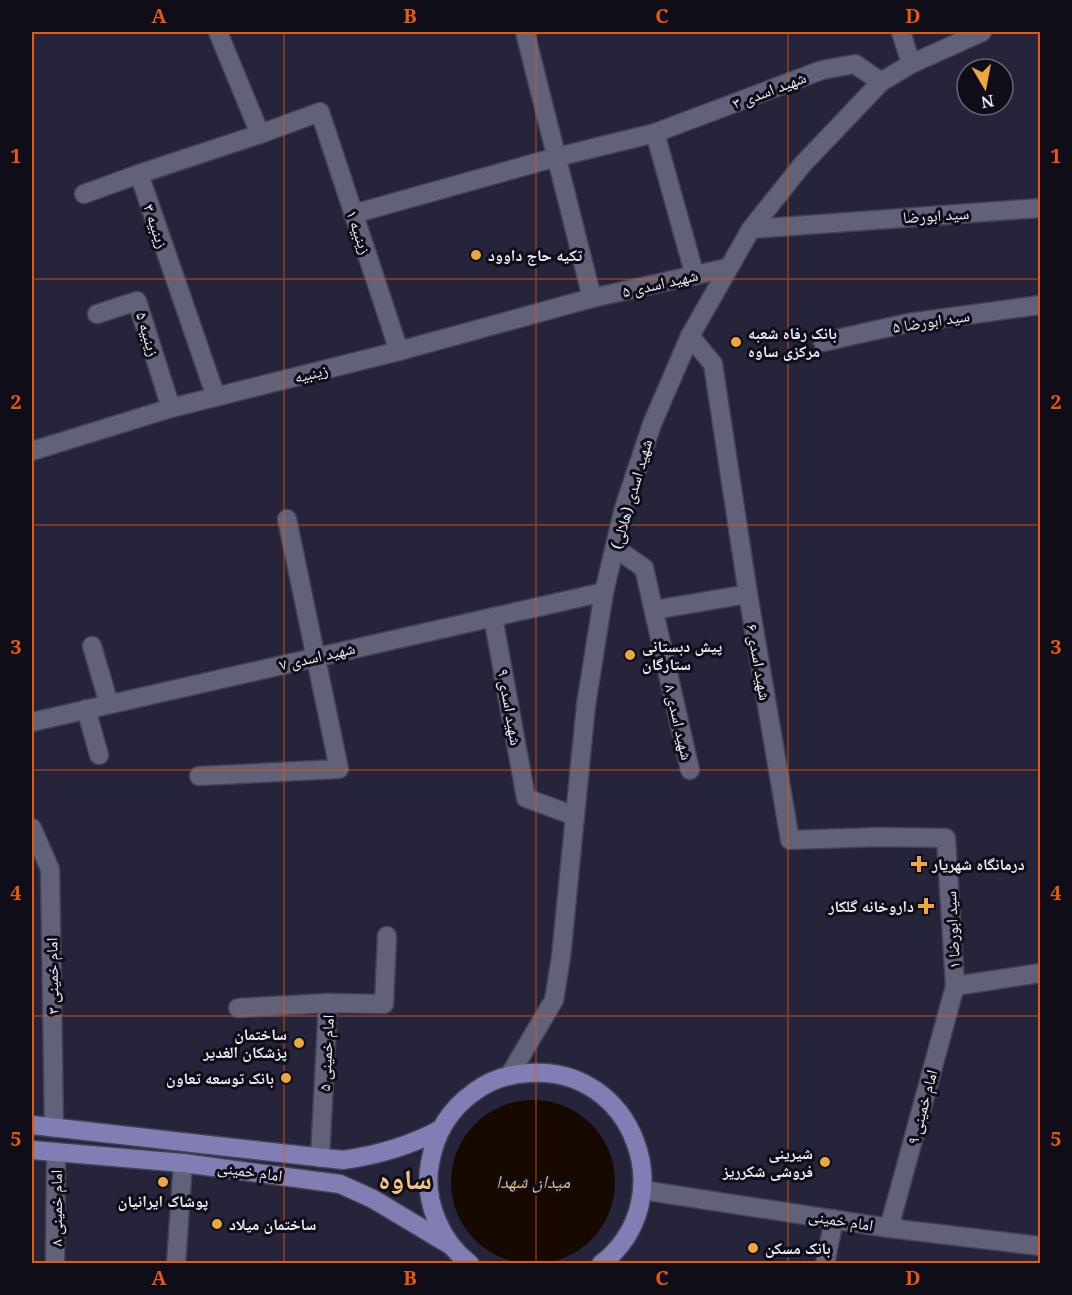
<svg xmlns="http://www.w3.org/2000/svg" width="1072" height="1295" viewBox="0 0 1072 1295" font-family="'Noto Serif','Noto Naskh Arabic',serif">
<style>
.water{fill:#180900}
.lines{fill:none;stroke-linecap:round;stroke-linejoin:round}
.minor-casing{stroke:#434154;stroke-width:21}
.major-casing{stroke:#434154;stroke-width:21}
.minor{stroke:#61617a;stroke-width:18}
.major{stroke:#817eb4;stroke-width:18}
.grid{fill:none;stroke:#e8590c;stroke-width:1.5;stroke-opacity:0.55}
.poi-dot{fill:#eea73d;stroke:#0f0e18;stroke-width:2}
.labels{text-anchor:middle;stroke-width:6;stroke-linejoin:round;paint-order:stroke}
.street-label{font-size:16px;fill:#e9e9f8;stroke:#0f0e18}
.poi-label{font-size:16px;font-weight:bold;fill:#e9e9f8;stroke:#0f0e18;text-anchor:start}
.water-label{font-size:18px;font-style:italic;fill:#ebb874;stroke:#0f0e18}
.town-label{font-size:28px;font-weight:bold;fill:#f7c584;stroke:#0f0e18}
.neatline{fill:none;stroke:#e8590c;stroke-width:2}
.grid-label{font-size:20px;text-anchor:middle;font-weight:bold;fill:#e8590c}
</style>
<rect width="100%" height="100%" fill="#25243a"/>
<circle class="water" cx="533" cy="1182" r="82"/>
<g class="lines">
<defs>
<g id="minor">
<path d="M 218,32 L 260,134 L 320,112 L 399,351"/>
<path d="M 525,32 L 592,298"/>
<path d="M 901,32 L 911,64"/>
<path d="M 655,133 L 695,276"/>
<path d="M 84,194 L 139,174"/>
<path d="M 353,214 L 557,157 L 655,133 L 822,70 L 855,64 L 881,82"/>
<path d="M 751,229 L 1040,208"/>
<path d="M 97,314 L 137,301 L 171,408"/>
<path d="M 690,336 L 713,364 L 748,594 L 790,840 L 877,837 L 946,838 L 955,986 L 889,1228"/>
<path d="M 823,342 L 908,323 L 1040,305"/>
<path d="M 216,397 L 139,174 L 260,134"/>
<path d="M 32,451 L 171,408 L 399,351 L 592,298 L 727,268"/>
<path d="M 615,548 L 644,568 L 690,770"/>
<path d="M 654,610 L 748,594"/>
<path d="M 493,617 L 526,798 L 575,816"/>
<path d="M 92,646 L 109,704"/>
<path d="M 86,709 L 99,755"/>
<path d="M 32,722 L 604,592"/>
<path d="M 199,776 L 339,769 L 287,519"/>
<path d="M 32,828 L 50,869 L 54,1128"/>
<path d="M 955,986 L 1040,973"/>
<path d="M 328,1003 L 384,1004 L 387,936"/>
<path d="M 238,1008 L 328,1003 L 320,1158"/>
<path d="M 509,1076 L 554,1000 L 561,957 L 586,705 L 604,592 L 624,508 L 652,424 L 690,336 L 751,229 L 802,165 L 881,82 L 911,64 L 982,32"/>
<path d="M 642,1190 L 889,1228 L 1040,1246"/>
<path d="M 55,1264 L 56,1152"/>
<path d="M 176,1264 L 183,1163"/>
<path d="M 825,1264 L 834,1219"/>
</g>
<g id="major">
<path d="M 32,1125 L 343,1160 C 378,1155 410,1146 441,1129"/>
<path d="M 32,1150 L 183,1163 L 340,1184 L 373,1199 L 450,1245"/>
<path d="M 470,1264 C 440,1241 423,1200 430,1163 C 435,1134 450,1109 474,1092 C 490,1080 509,1074 529,1073 C 633,1065 684,1200 601,1264"/>
</g>
</defs>
<use href="#minor" class="minor-casing"/>
<use href="#major" class="major-casing"/>
<use href="#minor" class="minor"/>
<use href="#major" class="major"/>
</g>
<path class="grid" d="M 284,32 L 284,1264M 536,32 L 536,1264M 788,32 L 788,1264M 32,279 L 1040,279M 32,525 L 1040,525M 32,770 L 1040,770M 32,1016 L 1040,1016"/>
<g class="poi-dot">
<circle cx="476" cy="255" r="6"/>
<circle cx="736" cy="342" r="6"/>
<circle cx="630" cy="655" r="6"/>
<path d="M916 855h6v6h6v6h-6v6h-6v-6h-6v-6h6z"/>
<path d="M923 897h6v6h6v6h-6v6h-6v-6h-6v-6h6z"/>
<circle cx="299" cy="1043" r="6"/>
<circle cx="286" cy="1078" r="6"/>
<circle cx="825" cy="1162" r="6"/>
<circle cx="163" cy="1182" r="6"/>
<circle cx="217" cy="1224" r="6"/>
<circle cx="753" cy="1248" r="6"/>
</g>
<g class="labels">
<g class="street-label">
<text transform="translate(769 90) rotate(-21)" y="6">شهید اسدی ۳</text>
<text transform="translate(936 215) rotate(-4)" y="6">سید ابورضا</text>
<text transform="translate(156 226) rotate(71)" y="6">زینبیه ۳</text>
<text transform="translate(359 232) rotate(71)" y="6">زینبیه ۱</text>
<text transform="translate(660 283) rotate(-13)" y="6">شهید اسدی ۵</text>
<text transform="translate(931 321) rotate(-9)" y="6">سید ابورضا ۵</text>
<text transform="translate(148 334) rotate(73)" y="6">زینبیه ۵</text>
<text transform="translate(311 373) rotate(-14)" y="6">زینبیه</text>
<text transform="translate(631 494) rotate(-74)" y="6">شهید اسدی (هلالی)</text>
<text transform="translate(317 656) rotate(-13)" y="6">شهید اسدی ۷</text>
<text transform="translate(759 662) rotate(80)" y="6">شهید اسدی ۶</text>
<text transform="translate(510 707) rotate(80)" y="6">شهید اسدی ۹</text>
<text transform="translate(679 722) rotate(77)" y="6">شهید اسدی ۸</text>
<text transform="translate(952 930) rotate(-93)" y="6">سید ابورضا ۱</text>
<text transform="translate(52 976) rotate(-91)" y="6">امام خمینی ۳</text>
<text transform="translate(326 1053) rotate(-87)" y="6">امام خمینی ۵</text>
<text transform="translate(922 1107) rotate(-75)" y="6">امام خمینی ۹</text>
<text transform="translate(250 1171) rotate(8)" y="6">امام خمینی</text>
<text transform="translate(56 1208) rotate(-90)" y="6">امام خمینی ۸</text>
<text transform="translate(841 1220) rotate(9)" y="6">امام خمینی</text>
</g>
<g class="poi-label">
<text x="488" y="261">تکیه حاج داوود</text>
<text x="748" y="339">بانک رفاه شعبه<tspan x="748" dy="18">مرکزی ساوه</tspan></text>
<text x="642" y="652">پیش دبستانی<tspan x="642" dy="18">ستارگان</tspan></text>
<text x="932" y="870">درمانگاه شهریار</text>
<text x="914" y="912" text-anchor="end">داروخانه گلکار</text>
<text x="287" y="1040" text-anchor="end">ساختمان<tspan x="287" dy="18">پزشکان الغدیر</tspan></text>
<text x="274" y="1084" text-anchor="end">بانک توسعه تعاون</text>
<text x="813" y="1159" text-anchor="end">شیرینی<tspan x="813" dy="18">فروشی شکرریز</tspan></text>
<text x="163" y="1207" text-anchor="middle">پوشاک ایرانیان</text>
<text x="229" y="1230">ساختمان میلاد</text>
<text x="765" y="1254">بانک مسکن</text>
</g>
<g class="water-label">
<text x="533" y="1188">میدان شهدا</text>
</g>
<g class="town-label">
<text x="405" y="1189">ساوه</text>
</g>
</g>
<rect width="1072" height="1295" fill="none" stroke="#0f0e18" stroke-width="66"/>
<g transform="translate(985 87) rotate(170)"><circle r="28" fill="#0f0e18" stroke="#666672" stroke-width="1.5"/>
<path d="M0-4.5L10 22L0 15L-10 22Z" fill="#eea73d"/>
<text y="-9" font-size="16" font-weight="bold" text-anchor="middle" fill="#e9e9f8">N</text>
</g>
<rect x="33" y="33" width="1006" height="1229" class="neatline"/>
<g class="grid-label">
<text x="159" y="23">A</text>
<text x="410" y="23">B</text>
<text x="662" y="23">C</text>
<text x="913" y="23">D</text>
<text x="16" y="163">1</text>
<text x="1056" y="163">1</text>
<text x="16" y="409">2</text>
<text x="1056" y="409">2</text>
<text x="16" y="654">3</text>
<text x="1056" y="654">3</text>
<text x="16" y="900">4</text>
<text x="1056" y="900">4</text>
<text x="16" y="1146">5</text>
<text x="1056" y="1146">5</text>
<text x="159" y="1285">A</text>
<text x="410" y="1285">B</text>
<text x="662" y="1285">C</text>
<text x="913" y="1285">D</text>
</g>
</svg>
